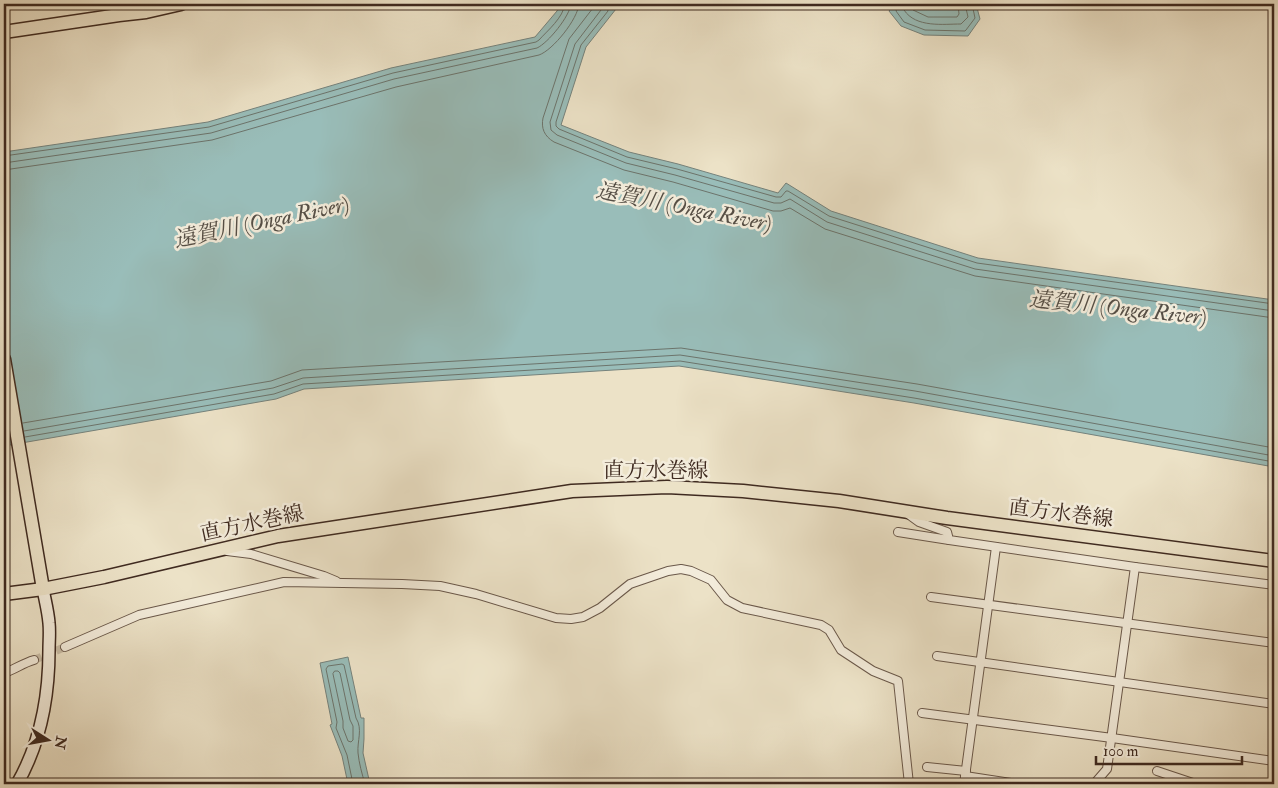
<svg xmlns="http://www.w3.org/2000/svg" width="1278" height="788" viewBox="0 0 1278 788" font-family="'IM FELL Double Pica','Noto Serif JP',serif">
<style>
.water{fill:#99bdb9;stroke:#75827c}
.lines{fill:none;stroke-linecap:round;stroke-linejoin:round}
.shore{stroke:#6c746c;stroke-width:1}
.street-tunnel{stroke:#c9bda6;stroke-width:8;stroke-dasharray:8 4;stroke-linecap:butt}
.street-casing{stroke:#6a584a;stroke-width:10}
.secondary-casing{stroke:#3f2a20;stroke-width:14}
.primary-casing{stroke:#3f2a20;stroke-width:15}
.street{stroke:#f3ecdb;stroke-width:8}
.secondary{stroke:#f3ecdb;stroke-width:11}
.primary{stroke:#ece2c7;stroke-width:12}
.labels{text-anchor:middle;stroke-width:5;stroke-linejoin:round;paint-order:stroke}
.street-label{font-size:21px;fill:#3f2a20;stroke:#f3ecdb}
.water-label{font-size:22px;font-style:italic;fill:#564f46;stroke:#f3ecdb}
</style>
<rect width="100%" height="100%" fill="#ece2c7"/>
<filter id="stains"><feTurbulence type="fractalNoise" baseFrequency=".004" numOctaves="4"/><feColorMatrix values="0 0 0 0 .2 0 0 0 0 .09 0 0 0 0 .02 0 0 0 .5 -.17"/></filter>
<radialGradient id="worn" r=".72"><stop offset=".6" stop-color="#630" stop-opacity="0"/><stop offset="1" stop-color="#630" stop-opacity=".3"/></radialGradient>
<g class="water">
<path d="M 561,4 L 610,4 L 616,9 L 586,47 L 561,125 L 629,152 L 678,164 L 778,193 L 786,183 L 831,211 L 978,258 L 1274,300 L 1274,467 L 914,403 L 679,366 L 304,389 L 276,399 L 4,446 L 4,152 L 208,122 L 391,68 L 535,37 L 557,11 Z"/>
<path d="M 894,4 L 976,4 L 980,19 L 968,36 L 924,35 L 901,26 L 889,11 Z"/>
<path d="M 348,657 L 361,718 L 364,718 L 364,739 L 363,753 L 370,784 L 348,784 L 342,756 L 330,725 L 332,724 L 320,663 Z"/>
</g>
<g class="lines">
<g class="shore">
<path d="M 593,4 L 593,8 L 569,39 L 543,118 C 541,128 544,136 554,142 L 624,170 L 673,182 L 773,211 L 781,211 L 790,208 L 825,229 L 975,276 L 1274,318"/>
<path d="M 601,4 L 601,10 L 575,44 L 550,122 L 551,130 L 557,135 L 626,163 L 675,175 L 774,203 L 781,203 L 790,199 L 827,222 L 975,269 L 1274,311"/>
<path d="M 607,4 L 608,11 L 581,45 L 556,122 L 556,126 L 559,129 L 627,157 L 677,169 L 776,197 L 781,197 L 786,191 L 788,191 L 829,216 L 977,263 L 1274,304"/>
<path d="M 898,4 L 896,11 L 904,22 L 925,30 L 965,31 L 966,30 L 975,18 L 972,4"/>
<path d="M 904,4 L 904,10 C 916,28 943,24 961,24 L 968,17 L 965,4"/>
<path d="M 912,4 L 913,10 L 928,17 L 957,17 L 959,14 L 958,4"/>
<path d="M 4,156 L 209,127 L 393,73 L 536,42 L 539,40 C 548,30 563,18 565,4"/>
<path d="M 4,163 L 211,133 L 394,79 L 537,48 C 548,43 570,16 571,4"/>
<path d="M 4,170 L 212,140 L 396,87 L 539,55 C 553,50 578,19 579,4"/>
<path d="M 23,423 L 271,381 L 302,370 L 681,348 L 917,384 L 1274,448"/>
<path d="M 24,431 L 273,388 L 303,378 L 680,355 L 915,391 L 1274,456"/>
<path d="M 25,437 L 274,394 L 303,384 L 680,361 L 914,398 L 1274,462"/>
<path d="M 335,671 L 338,671 L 340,673 L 350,720 L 353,726 L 353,740 L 351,742 L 348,741 L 343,728 L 343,721 L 333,674 Z"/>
<path d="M 353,784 L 347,755 L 336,728 L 337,722 L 326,669 L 328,666 L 342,664 L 344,665 L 356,718 C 363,729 357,741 358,753 C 359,763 362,774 365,784"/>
</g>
<path class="street-tunnel" d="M 34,660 L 65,647"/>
<defs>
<g id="street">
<path d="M 908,514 L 919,522 L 947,532 L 949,540 L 1135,567 L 1274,585"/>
<path d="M 898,532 L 949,540"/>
<path d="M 227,551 L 251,554 L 324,576 L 336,581"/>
<path d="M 931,597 L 1274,643"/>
<path d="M 65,647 L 139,615 L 284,582 L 402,584 L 440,586 L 476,594 L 556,618 L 571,619 L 583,617 L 600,608 L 630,584 L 668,571 L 681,569 L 691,571 L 711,580 L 727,600 L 742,608 L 821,625 L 829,630 L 841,650 L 873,671 L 898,681 L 909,784"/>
<path d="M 937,656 L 1274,704"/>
<path d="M 4,673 C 14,670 23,663 34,660"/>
<path d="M 922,713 L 1112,738 L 1274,761"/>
<path d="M 927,767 L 966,771"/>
<path d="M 1157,771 L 1196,784"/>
<path d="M 965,776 L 1018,784"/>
<path d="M 964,784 L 996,547"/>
<path d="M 1094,784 L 1107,769 L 1135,567"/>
</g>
<path id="secondary" d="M 17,784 C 40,744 49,697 49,650 C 49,641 50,632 49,623 C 48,611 45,600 43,589"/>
<g id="primary">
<path d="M 4,32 L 119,15 L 146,12 L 181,4"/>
<path d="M 4,359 L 43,589"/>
<path d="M 4,594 L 43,589 L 104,577 L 278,536 L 572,491 L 667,487 L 743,491 L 839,501 L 947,518 L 1274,561"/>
</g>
</defs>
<use href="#street" class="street-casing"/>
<use href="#secondary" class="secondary-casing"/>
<use href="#primary" class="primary-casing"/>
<use href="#street" class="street"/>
<use href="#secondary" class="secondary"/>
<use href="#primary" class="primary"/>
</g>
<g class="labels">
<g class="street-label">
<text x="656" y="477">直方水巻線</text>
<text transform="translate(1061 513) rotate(7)" y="7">直方水巻線</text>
<text transform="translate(252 523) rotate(-12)" y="7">直方水巻線</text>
</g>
<g class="water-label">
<text transform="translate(684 206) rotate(11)" y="8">遠賀川 (Onga River)</text>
<text transform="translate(261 221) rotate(-12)" y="8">遠賀川 (Onga River)</text>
<text transform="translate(1118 307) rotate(6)" y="8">遠賀川 (Onga River)</text>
</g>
</g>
<rect width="1278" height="788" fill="none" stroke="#ece2c7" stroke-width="20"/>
<rect x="5" y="5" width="1268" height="778" fill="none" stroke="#3f2a20" stroke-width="2.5"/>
<rect x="10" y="10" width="1258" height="768" fill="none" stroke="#3f2a20"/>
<g transform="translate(48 740) rotate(101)" stroke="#f3ecdb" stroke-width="4" paint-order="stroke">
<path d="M0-4L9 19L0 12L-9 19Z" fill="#3f2a20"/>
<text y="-8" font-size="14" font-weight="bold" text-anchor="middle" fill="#3f2a20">N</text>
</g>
<path d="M1096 756v8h146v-8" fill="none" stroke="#3f2a20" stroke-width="2.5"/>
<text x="1103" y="756" font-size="15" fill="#3f2a20" stroke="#f3ecdb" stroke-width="4" paint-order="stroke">100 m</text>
<rect width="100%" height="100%" filter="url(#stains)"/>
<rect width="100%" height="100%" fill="url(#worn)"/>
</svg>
